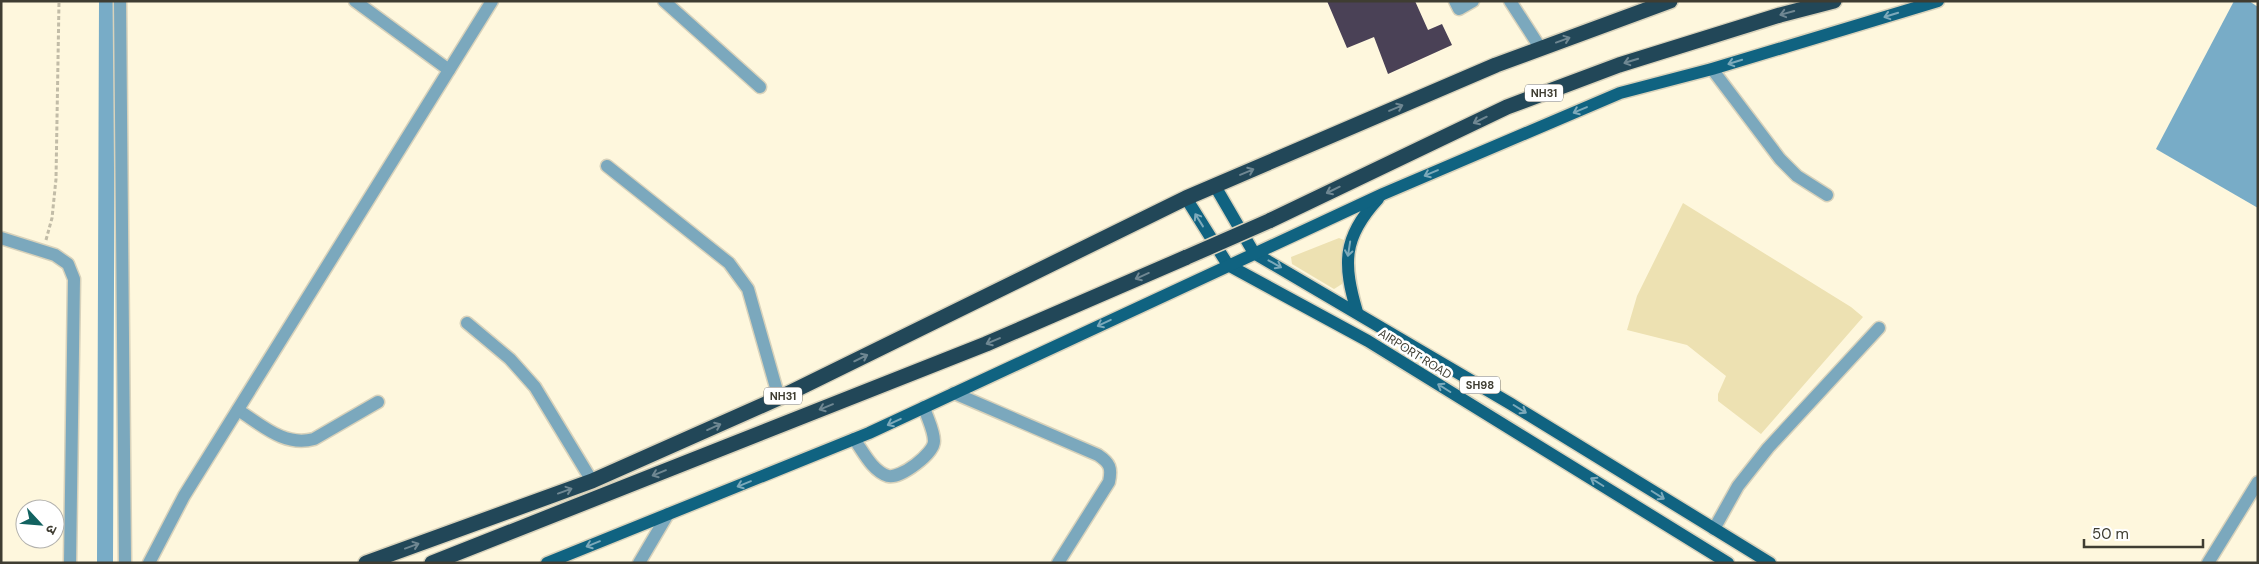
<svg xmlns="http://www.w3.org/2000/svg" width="2259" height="564" viewBox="0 0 2259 564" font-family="'DM Sans','Noto Sans Devanagari',sans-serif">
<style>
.green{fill:#ede1b2}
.water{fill:#78acc7}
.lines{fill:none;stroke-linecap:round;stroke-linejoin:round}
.canal{stroke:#78acc7;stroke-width:16}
.building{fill:#4a4156}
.minor-casing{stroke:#d8d2bb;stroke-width:15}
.major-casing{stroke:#d8d2bb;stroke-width:15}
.highway-casing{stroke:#d8d2bb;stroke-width:18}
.path{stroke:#c2bca7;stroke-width:3;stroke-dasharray:4 2.5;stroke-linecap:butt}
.minor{stroke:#7ba8bd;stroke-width:12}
.major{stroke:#106381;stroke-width:12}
.highway{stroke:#224758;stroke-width:15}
.highway-bridge-casing{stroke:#d8d2bb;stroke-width:18;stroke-linecap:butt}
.highway-bridge{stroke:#224758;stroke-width:15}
.oneway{stroke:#6f8792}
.oneway2{stroke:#7ca9ba}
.labels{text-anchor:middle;stroke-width:5;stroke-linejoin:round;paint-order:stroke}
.shield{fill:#fff;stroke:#797770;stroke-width:1}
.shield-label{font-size:11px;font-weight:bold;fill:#3f3d32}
.street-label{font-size:12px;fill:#3f3d32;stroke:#fff}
</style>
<rect width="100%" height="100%" fill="#fef7dd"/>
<g class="green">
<path d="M 1683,203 L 1851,307 L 1863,317 L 1761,434 L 1718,401 L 1718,394 L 1726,376 L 1687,345 L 1627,330 L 1637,296 Z"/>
<path d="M 1339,238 L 1344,240 L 1347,248 L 1342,284 L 1334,289 L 1292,264 L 1291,257 Z"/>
</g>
<path class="water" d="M 2234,1 L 2249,1 L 2258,7 L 2258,208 L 2156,149 Z"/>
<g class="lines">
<path class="canal" d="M 105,563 L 107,1"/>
</g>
<path class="building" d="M 1327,1 L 1415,1 L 1428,30 L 1442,24 L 1452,45 L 1388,74 L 1374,37 L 1347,48 Z"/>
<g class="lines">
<defs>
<g id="minor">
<path d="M 120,1 L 125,563"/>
<path d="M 355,1 L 449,70"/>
<path d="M 664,1 L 760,87"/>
<path d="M 1455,1 L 1459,9 L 1473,1"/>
<path d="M 1510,1 L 1541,49"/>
<path d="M 1712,69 L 1780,159 L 1797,176 L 1827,195"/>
<path d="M 607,166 L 729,263 L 748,289 L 779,398"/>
<path d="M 1,238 L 55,255 L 68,264 L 74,279 L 70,563"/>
<path d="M 467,323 L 510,359 L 535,387 L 592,481"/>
<path d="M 954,393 L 1098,455 C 1110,463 1112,468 1109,482 L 1058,563"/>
<path d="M 238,410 C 262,425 284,447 314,439 L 378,402"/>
<path d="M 854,439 C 863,451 872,471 888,476 C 900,479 934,454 934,441 C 934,430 927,418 924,407"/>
<path d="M 1714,529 L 1738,486 L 1768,448 L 1879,328"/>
<path d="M 149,563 L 184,496 L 492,1"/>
<path d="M 639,563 L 668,514"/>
<path d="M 2208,563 L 2258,482"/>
</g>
<g id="major">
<path d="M 1215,186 L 1254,253 L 1511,404 L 1770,563"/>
<path d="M 1186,198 L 1228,265 L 1368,341 L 1728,563"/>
<path d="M 1357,312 C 1343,264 1342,238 1378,199"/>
<path d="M 547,563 L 869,433 L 1383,194 L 1620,93 L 1712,69 L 1938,1"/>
</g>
<g id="highway">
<path d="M 1269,221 L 1507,107 L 1619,65 L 1780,15 L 1834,1"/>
<path d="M 366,563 L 592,481 L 779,398 L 1186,198 L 1496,65 L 1670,1"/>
<path d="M 432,563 L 986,344 L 1187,257"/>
</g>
</defs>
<use href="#minor" class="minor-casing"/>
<use href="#major" class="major-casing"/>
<use href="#highway" class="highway-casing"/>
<path class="path" d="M 46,240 L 52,218 L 56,179 L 59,1"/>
<use href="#minor" class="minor"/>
<use href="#major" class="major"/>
<use href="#highway" class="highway"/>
<defs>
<path id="highway-bridge" d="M 1187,257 L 1269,221"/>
</defs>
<use href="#highway-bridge" class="highway-bridge-casing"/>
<use href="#highway-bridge" class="highway-bridge"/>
</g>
<defs><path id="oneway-shaft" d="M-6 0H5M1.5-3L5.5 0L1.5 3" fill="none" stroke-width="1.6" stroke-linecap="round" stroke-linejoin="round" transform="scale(1.25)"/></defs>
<g class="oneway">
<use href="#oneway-shaft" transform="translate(1787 13) rotate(165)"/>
<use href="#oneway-shaft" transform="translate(1563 40) rotate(-20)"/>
<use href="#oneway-shaft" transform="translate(1631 61) rotate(163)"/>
<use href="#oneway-shaft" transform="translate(1396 108) rotate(-23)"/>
<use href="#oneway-shaft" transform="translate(1480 120) rotate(154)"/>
<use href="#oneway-shaft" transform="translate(1247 172) rotate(-23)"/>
<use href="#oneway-shaft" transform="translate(1333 190) rotate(154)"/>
<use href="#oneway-shaft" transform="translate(1142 276) rotate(156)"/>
<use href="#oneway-shaft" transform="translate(993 341) rotate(157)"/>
<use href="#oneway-shaft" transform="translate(861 358) rotate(-26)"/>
<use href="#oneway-shaft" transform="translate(826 407) rotate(158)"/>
<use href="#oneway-shaft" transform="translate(714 427) rotate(-24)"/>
<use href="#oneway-shaft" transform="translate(659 473) rotate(158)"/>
<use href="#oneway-shaft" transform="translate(565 491) rotate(-20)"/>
<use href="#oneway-shaft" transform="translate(412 546) rotate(-20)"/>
</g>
<g class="oneway2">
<use href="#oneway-shaft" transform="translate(1891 15) rotate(163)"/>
<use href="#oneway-shaft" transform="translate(1735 62) rotate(163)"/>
<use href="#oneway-shaft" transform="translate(1580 110) rotate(157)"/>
<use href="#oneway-shaft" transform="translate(1431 173) rotate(157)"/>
<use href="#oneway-shaft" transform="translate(1199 220) rotate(-122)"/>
<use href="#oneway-shaft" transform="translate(1349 249) rotate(99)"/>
<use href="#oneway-shaft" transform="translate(1275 264) rotate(29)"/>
<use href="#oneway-shaft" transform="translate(1104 323) rotate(155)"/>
<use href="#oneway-shaft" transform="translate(1444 388) rotate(-148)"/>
<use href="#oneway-shaft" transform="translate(1520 409) rotate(32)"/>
<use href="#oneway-shaft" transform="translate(894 422) rotate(155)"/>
<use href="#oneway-shaft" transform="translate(1597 482) rotate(-148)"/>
<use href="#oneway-shaft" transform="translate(744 484) rotate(158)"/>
<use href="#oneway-shaft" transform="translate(1658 495) rotate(32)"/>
<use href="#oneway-shaft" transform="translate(593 544) rotate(158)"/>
</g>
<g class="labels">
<g class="shield">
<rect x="1525" y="84.5" width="38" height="17" rx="4"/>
<rect x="1460" y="376.5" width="40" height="17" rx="4"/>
<rect x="764" y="387.5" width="38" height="17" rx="4"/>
</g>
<g class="shield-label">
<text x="1544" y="97">NH31</text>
<text x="1480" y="389">SH98</text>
<text x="783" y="400">NH31</text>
</g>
<g class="street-label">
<text transform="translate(1415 354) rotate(32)" y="4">AIRPORT ROAD</text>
</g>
</g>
<rect width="2259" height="564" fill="none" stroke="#3f3d32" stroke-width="5"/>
<g transform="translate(40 524) rotate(116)"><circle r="24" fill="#ffffff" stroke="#b2b1ad"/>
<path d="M0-4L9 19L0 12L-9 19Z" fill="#126260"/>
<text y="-8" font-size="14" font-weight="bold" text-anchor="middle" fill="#3f3d32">उ</text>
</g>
<path d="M2084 539v8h119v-8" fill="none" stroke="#3f3d32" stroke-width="2.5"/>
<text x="2092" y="539" font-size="15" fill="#3f3d32" stroke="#ffffff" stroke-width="4" paint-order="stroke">50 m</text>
</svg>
